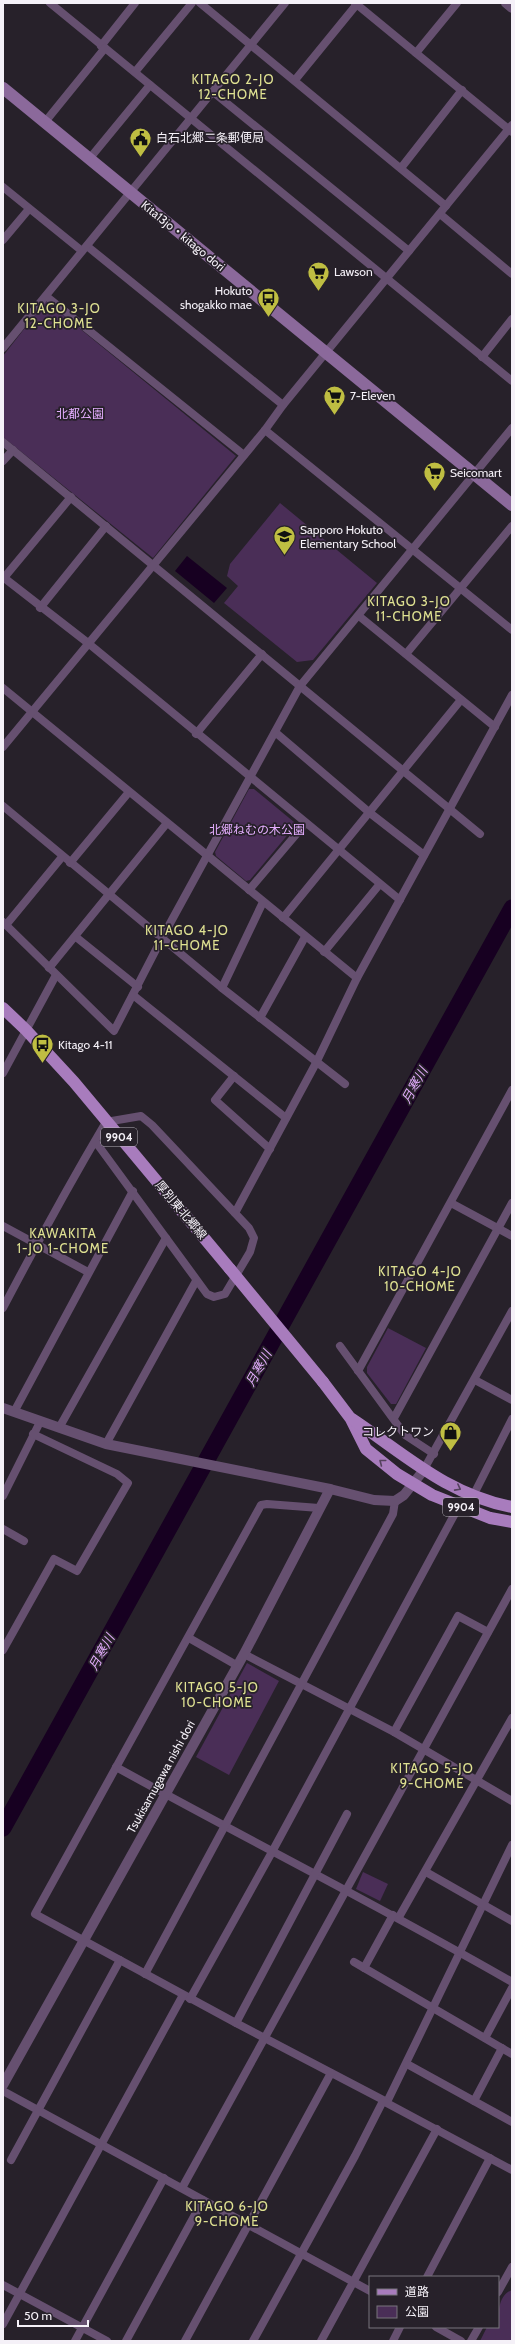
<svg xmlns="http://www.w3.org/2000/svg" width="515" height="2344" viewBox="0 0 515 2344" font-family="Cabin,'Noto Sans JP',sans-serif">
<style>
.green{fill:#4a2e57}
.water{fill:#170021}
.lines{fill:none;stroke-linecap:round;stroke-linejoin:round}
.river{stroke:#170021;stroke-width:17}
.minor{stroke:#665070;stroke-width:8}
.tertiary{stroke:#665070;stroke-width:10}
.secondary{stroke:#8b699b;stroke-width:12}
.primary{stroke:#a87cbd;stroke-width:12}
.primary-bridge{stroke:#a87cbd;stroke-width:12}
.oneway{stroke:#54415d}
.labels{text-anchor:middle;stroke-width:3.5;stroke-linejoin:round;paint-order:stroke}
.shield{fill:#27212a;stroke:#b7b3ba;stroke-width:1}
.shield-label{font-size:11px;font-weight:bold;fill:#f5f1f8}
.poi-label{font-size:12px;fill:#f5f1f8;stroke:#27212a;text-anchor:start}
.street-label{font-size:12px;fill:#f5f1f8;stroke:#27212a}
.park-label{font-size:12px;fill:#e5aeff;stroke:#27212a}
.neighbourhood-label{font-size:13px;letter-spacing:1px;fill:#dfe192;stroke:#27212a}
.water-label{font-size:13px;font-style:italic;fill:#e5aeff;stroke:#27212a}
</style>
<rect width="100%" height="100%" fill="#27212a"/>
<g class="green">
<path d="M 46,301 L 236,456 L 153,558 L 3,437 L 3,356 Z"/>
<path d="M 280,503 L 377,583 L 313,660 L 297,662 L 224,603 L 238,586 L 227,576 L 230,564 Z"/>
<path d="M 249,789 L 254,789 L 294,822 L 295,826 L 250,880 L 246,881 L 216,856 L 215,852 Z"/>
<path d="M 388,1328 L 426,1348 L 396,1404 L 391,1404 L 367,1373 L 367,1367 Z"/>
<path d="M 247,1663 L 279,1681 L 229,1775 L 196,1757 Z"/>
<path d="M 363,1872 L 388,1884 L 380,1901 L 356,1889 Z"/>
<path d="M 512,2290 L 512,2341 L 480,2341 L 487,2327 L 498,2327 C 498,2314 498,2295 512,2290 Z"/>
</g>
<path class="water" d="M 187,556 L 227,588 L 214,603 L 175,571 Z"/>
<g class="lines">
<path class="river" d="M 3,1828 L 512,908"/>
<g class="minor">
<path d="M 50,3 L 512,381"/>
<path d="M 200,3 L 446,206"/>
<path d="M 355,3 L 512,132"/>
<path d="M 101,46 L 135,3"/>
<path d="M 416,53 L 457,3"/>
<path d="M 135,72 L 192,3"/>
<path d="M 295,80 L 357,4"/>
<path d="M 213,92 L 409,251"/>
<path d="M 45,122 L 105,48"/>
<path d="M 90,158 L 150,85"/>
<path d="M 401,168 L 462,90"/>
<path d="M 3,187 L 82,251"/>
<path d="M 440,214 L 512,274"/>
<path d="M 3,240 L 29,209"/>
<path d="M 87,246 L 283,405"/>
<path d="M 46,296 L 244,455"/>
<path d="M 3,348 L 285,3"/>
<path d="M 482,357 L 512,319"/>
<path d="M 265,430 L 512,630"/>
<path d="M 3,442 L 480,834"/>
<path d="M 3,461 L 13,450"/>
<path d="M 3,577 L 88,643 L 400,900"/>
<path d="M 3,579 L 71,497"/>
<path d="M 40,608 L 106,526"/>
<path d="M 359,616 L 495,727"/>
<path d="M 406,654 L 512,526"/>
<path d="M 3,688 L 357,978"/>
<path d="M 275,732 L 370,813 L 424,855"/>
<path d="M 196,734 L 262,654"/>
<path d="M 3,747 L 265,430 L 283,405 L 512,125"/>
<path d="M 3,806 L 222,988 L 345,1084"/>
<path d="M 70,863 L 129,792"/>
<path d="M 249,890 L 305,824"/>
<path d="M 283,918 L 460,701"/>
<path d="M 3,922 L 114,1031 L 162,938 L 300,686 L 512,428"/>
<path d="M 6,925 L 62,857"/>
<path d="M 76,937 L 138,987"/>
<path d="M 324,952 L 379,885"/>
<path d="M 49,968 L 167,823"/>
<path d="M 222,988 L 263,902"/>
<path d="M 133,995 L 286,1118"/>
<path d="M 260,1018 L 305,937"/>
<path d="M 3,1073 L 56,975"/>
<path d="M 234,1076 L 215,1100 L 270,1149"/>
<path d="M 451,1203 L 512,1236"/>
<path d="M 235,1213 L 316,1063 L 357,978 L 512,695"/>
<path d="M 3,1226 L 88,1272"/>
<path d="M 3,1308 C 36,1245 70,1183 106,1122 L 141,1116 L 152,1125 L 249,1228 L 254,1238 L 250,1252 L 225,1294 L 214,1297 L 207,1294 L 95,1141"/>
<path d="M 340,1346 L 405,1435 L 434,1454"/>
<path d="M 358,1371 L 512,1090"/>
<path d="M 475,1380 L 512,1400"/>
<path d="M 14,1412 L 133,1191"/>
<path d="M 394,1418 L 512,1203"/>
<path d="M 59,1428 L 166,1238"/>
<path d="M 106,1444 L 196,1281"/>
<path d="M 423,1471 L 512,1311"/>
<path d="M 3,1496 L 40,1422"/>
<path d="M 473,1496 L 512,1419"/>
<path d="M 319,1508 L 267,1504 L 261,1505 L 35,1914 L 236,2023 L 387,2102 L 512,1845"/>
<path d="M 3,1529 L 24,1541"/>
<path d="M 189,1638 L 238,1666"/>
<path d="M 3,1650 L 54,1559 L 77,1571 L 128,1483 L 117,1474 L 33,1434"/>
<path d="M 244,1654 L 394,1732 L 512,1801"/>
<path d="M 394,1732 L 458,1616 L 488,1632"/>
<path d="M 116,1767 C 248,1840 382,1907 512,1982"/>
<path d="M 426,1872 L 512,1921"/>
<path d="M 399,1917 L 512,1718"/>
<path d="M 354,1962 L 512,2054"/>
<path d="M 364,1968 L 393,1915"/>
<path d="M 145,1974 L 393,1514 L 395,1501"/>
<path d="M 190,1999 L 272,1852 L 459,1506"/>
<path d="M 236,2023 L 347,1814"/>
<path d="M 485,2038 L 512,1988"/>
<path d="M 407,2064 L 512,2122"/>
<path d="M 3,2091 L 370,2291"/>
<path d="M 474,2101 L 502,2048"/>
<path d="M 11,2160 L 120,1960"/>
<path d="M 182,2188 L 512,1589"/>
<path d="M 427,2277 L 490,2158"/>
<path d="M 3,2285 L 107,2341"/>
<path d="M 498,2292 L 512,2267"/>
<path d="M 3,2324 L 183,1995"/>
<path d="M 436,2327 L 461,2341"/>
<path d="M 75,2341 L 164,2178"/>
<path d="M 126,2341 L 203,2200"/>
<path d="M 185,2341 L 331,2073"/>
<path d="M 253,2341 L 355,2156 L 383,2101 L 512,2170"/>
<path d="M 321,2341 L 437,2129"/>
<path d="M 393,2341 L 400,2327"/>
<path d="M 471,2341 L 479,2327"/>
</g>
<g class="tertiary">
<path d="M 506,3 L 512,8"/>
<path d="M 3,1408 L 106,1444 L 330,1489 L 374,1500 L 395,1501 L 404,1495 L 423,1471"/>
<path d="M 3,2085 L 244,1654 L 330,1489"/>
</g>
<path class="secondary" d="M 3,88 L 512,505"/>
<g class="primary">
<path d="M 3,1008 L 26,1030 L 74,1082 L 230,1269"/>
<path d="M 323,1382 L 351,1419 L 366,1449 L 397,1474 L 432,1495 L 490,1518 L 512,1522"/>
<path d="M 352,1419 C 406,1455 446,1494 512,1507"/>
</g>
<path class="primary-bridge" d="M 230,1269 L 323,1382"/>
</g>
<defs><path id="oneway-chevron" d="M-2-3.5L2.5 0L-2 3.5" fill="none" stroke-width="1.6" stroke-linecap="round" stroke-linejoin="round"/></defs>
<g class="oneway">
<use href="#oneway-chevron" transform="translate(382 1462) rotate(-142)"/>
<use href="#oneway-chevron" transform="translate(458 1488) rotate(28)"/>
</g>
<defs>
<symbol id="civic-pin" viewBox="-11 -11 22 30"><path d="M0 17L-7.5 6A9.5 9.5 0 1 1 7.5 6Z" fill="#bfbe42" stroke="#27212a"/><path d="M-.6-6.5H3V-4.5H.6V-3L4-1V1h2V6H-6V1h2V-1L-.6-3ZM-1.2 2.5V6h2.4V2.5Z" fill="#111"/></symbol>
<symbol id="supermarket-pin" viewBox="-11 -11 22 30"><path d="M0 17L-7.5 6A9.5 9.5 0 1 1 7.5 6Z" fill="#bfbe42" stroke="#27212a"/><path d="M-6-5.5h2.5l.6 2H6L4.5 2H-2.5L-4.4-4H-6ZM-1.5 3.2a1.3 1.3 0 1 0 .1 0ZM3 3.2a1.3 1.3 0 1 0 .1 0Z" fill="#111"/></symbol>
<symbol id="bus-pin" viewBox="-11 -11 22 30"><path d="M0 17L-7.5 6A9.5 9.5 0 1 1 7.5 6Z" fill="#bfbe42" stroke="#27212a"/><path d="M-5-6H5V4H4V6H2V4H-2V6H-4V4H-5ZM-3.5-4V0h7V-4ZM-3.5 1.2v1.5H-2V1.2ZM2 1.2v1.5H3.5V1.2Z" fill="#111"/></symbol>
<symbol id="school-pin" viewBox="-11 -11 22 30"><path d="M0 17L-7.5 6A9.5 9.5 0 1 1 7.5 6Z" fill="#bfbe42" stroke="#27212a"/><path d="M0-5L7-2L0 1L-7-2ZM-4 1L0 2.5L4 1V4Q0 6-4 4Z" fill="#111"/></symbol>
<symbol id="shop-pin" viewBox="-11 -11 22 30"><path d="M0 17L-7.5 6A9.5 9.5 0 1 1 7.5 6Z" fill="#bfbe42" stroke="#27212a"/><path d="M-5-2.5h2.3a2.7 3.5 0 0 1 5.4 0H5L5.5 6h-11ZM-1.5-2.5h3a1.5 2.3 0 0 0-3 0Z" fill="#111"/></symbol>
</defs>
<g fill-rule="evenodd">
<use href="#civic-pin" x="128" y="126" width="25" height="34"/>
<use href="#supermarket-pin" x="306" y="260" width="25" height="34"/>
<use href="#bus-pin" x="256" y="286" width="25" height="34"/>
<use href="#supermarket-pin" x="322" y="384" width="25" height="34"/>
<use href="#supermarket-pin" x="422" y="460" width="25" height="34"/>
<use href="#school-pin" x="272" y="524" width="25" height="34"/>
<use href="#bus-pin" x="30" y="1032" width="25" height="34"/>
<use href="#shop-pin" x="438" y="1420" width="25" height="34"/>
</g>
<g class="labels">
<g class="shield">
<rect x="101" y="1128" width="36" height="18" rx="3"/>
<rect x="443" y="1498" width="36" height="18" rx="3"/>
</g>
<g class="shield-label">
<text x="119" y="1141">9904</text>
<text x="461" y="1511">9904</text>
</g>
<g class="poi-label">
<text x="156" y="142">白石北郷二条郵便局</text>
<text x="334" y="276">Lawson</text>
<text x="252" y="295" text-anchor="end">Hokuto<tspan x="252" dy="14">shogakko mae</tspan></text>
<text x="350" y="400">7-Eleven</text>
<text x="450" y="477">Seicomart</text>
<text x="300" y="534">Sapporo Hokuto<tspan x="300" dy="14">Elementary School</tspan></text>
<text x="58" y="1049">Kitago 4-11</text>
<text x="434" y="1436" text-anchor="end">コレクトワン</text>
</g>
<g class="street-label">
<text transform="translate(183 236) rotate(39)" y="4">Kita13jo・kitago dori</text>
<text transform="translate(181 1210) rotate(50)" y="4">厚別東北郷線</text>
<text transform="translate(161 1777) rotate(-61)" y="4">Tsukisamugawa nishi dori</text>
</g>
<g class="park-label">
<text x="80" y="418">北都公園</text>
<text x="257" y="834">北郷ねむの木公園</text>
</g>
<g class="neighbourhood-label">
<text x="233" y="84">KITAGO 2-JO<tspan x="233" dy="15">12-CHOME</tspan></text>
<text x="59" y="313">KITAGO 3-JO<tspan x="59" dy="15">12-CHOME</tspan></text>
<text x="409" y="606">KITAGO 3-JO<tspan x="409" dy="15">11-CHOME</tspan></text>
<text x="187" y="935">KITAGO 4-JO<tspan x="187" dy="15">11-CHOME</tspan></text>
<text x="63" y="1238">KAWAKITA<tspan x="63" dy="15">1-JO 1-CHOME</tspan></text>
<text x="420" y="1276">KITAGO 4-JO<tspan x="420" dy="15">10-CHOME</tspan></text>
<text x="217" y="1692">KITAGO 5-JO<tspan x="217" dy="15">10-CHOME</tspan></text>
<text x="432" y="1773">KITAGO 5-JO<tspan x="432" dy="15">9-CHOME</tspan></text>
<text x="227" y="2211">KITAGO 6-JO<tspan x="227" dy="15">9-CHOME</tspan></text>
</g>
<g class="water-label">
<text transform="translate(414 1085) rotate(-61)" y="5">月寒川</text>
<text transform="translate(258 1368) rotate(-61)" y="5">月寒川</text>
<text transform="translate(101 1652) rotate(-61)" y="5">月寒川</text>
</g>
</g>
<rect width="515" height="2344" fill="none" stroke="#f5f1f8" stroke-width="8"/>
<rect x="369" y="2276" width="130" height="52" fill="#27212a" stroke="#79747c"/>
<rect x="377" y="2289" width="20" height="6" fill="#a87cbd" stroke="#79747c"/>
<text x="405" y="2296" font-size="12" fill="#f5f1f8">道路</text>
<rect x="377" y="2306" width="20" height="12" fill="#4a2e57" stroke="#79747c"/>
<text x="405" y="2316" font-size="12" fill="#f5f1f8">公園</text>
<path d="M18 2320v6h70v-6" fill="none" stroke="#f5f1f8" stroke-width="2"/>
<text x="24" y="2320" font-size="12" fill="#f5f1f8" stroke="#27212a" stroke-width="3" paint-order="stroke">50 m</text>
</svg>
